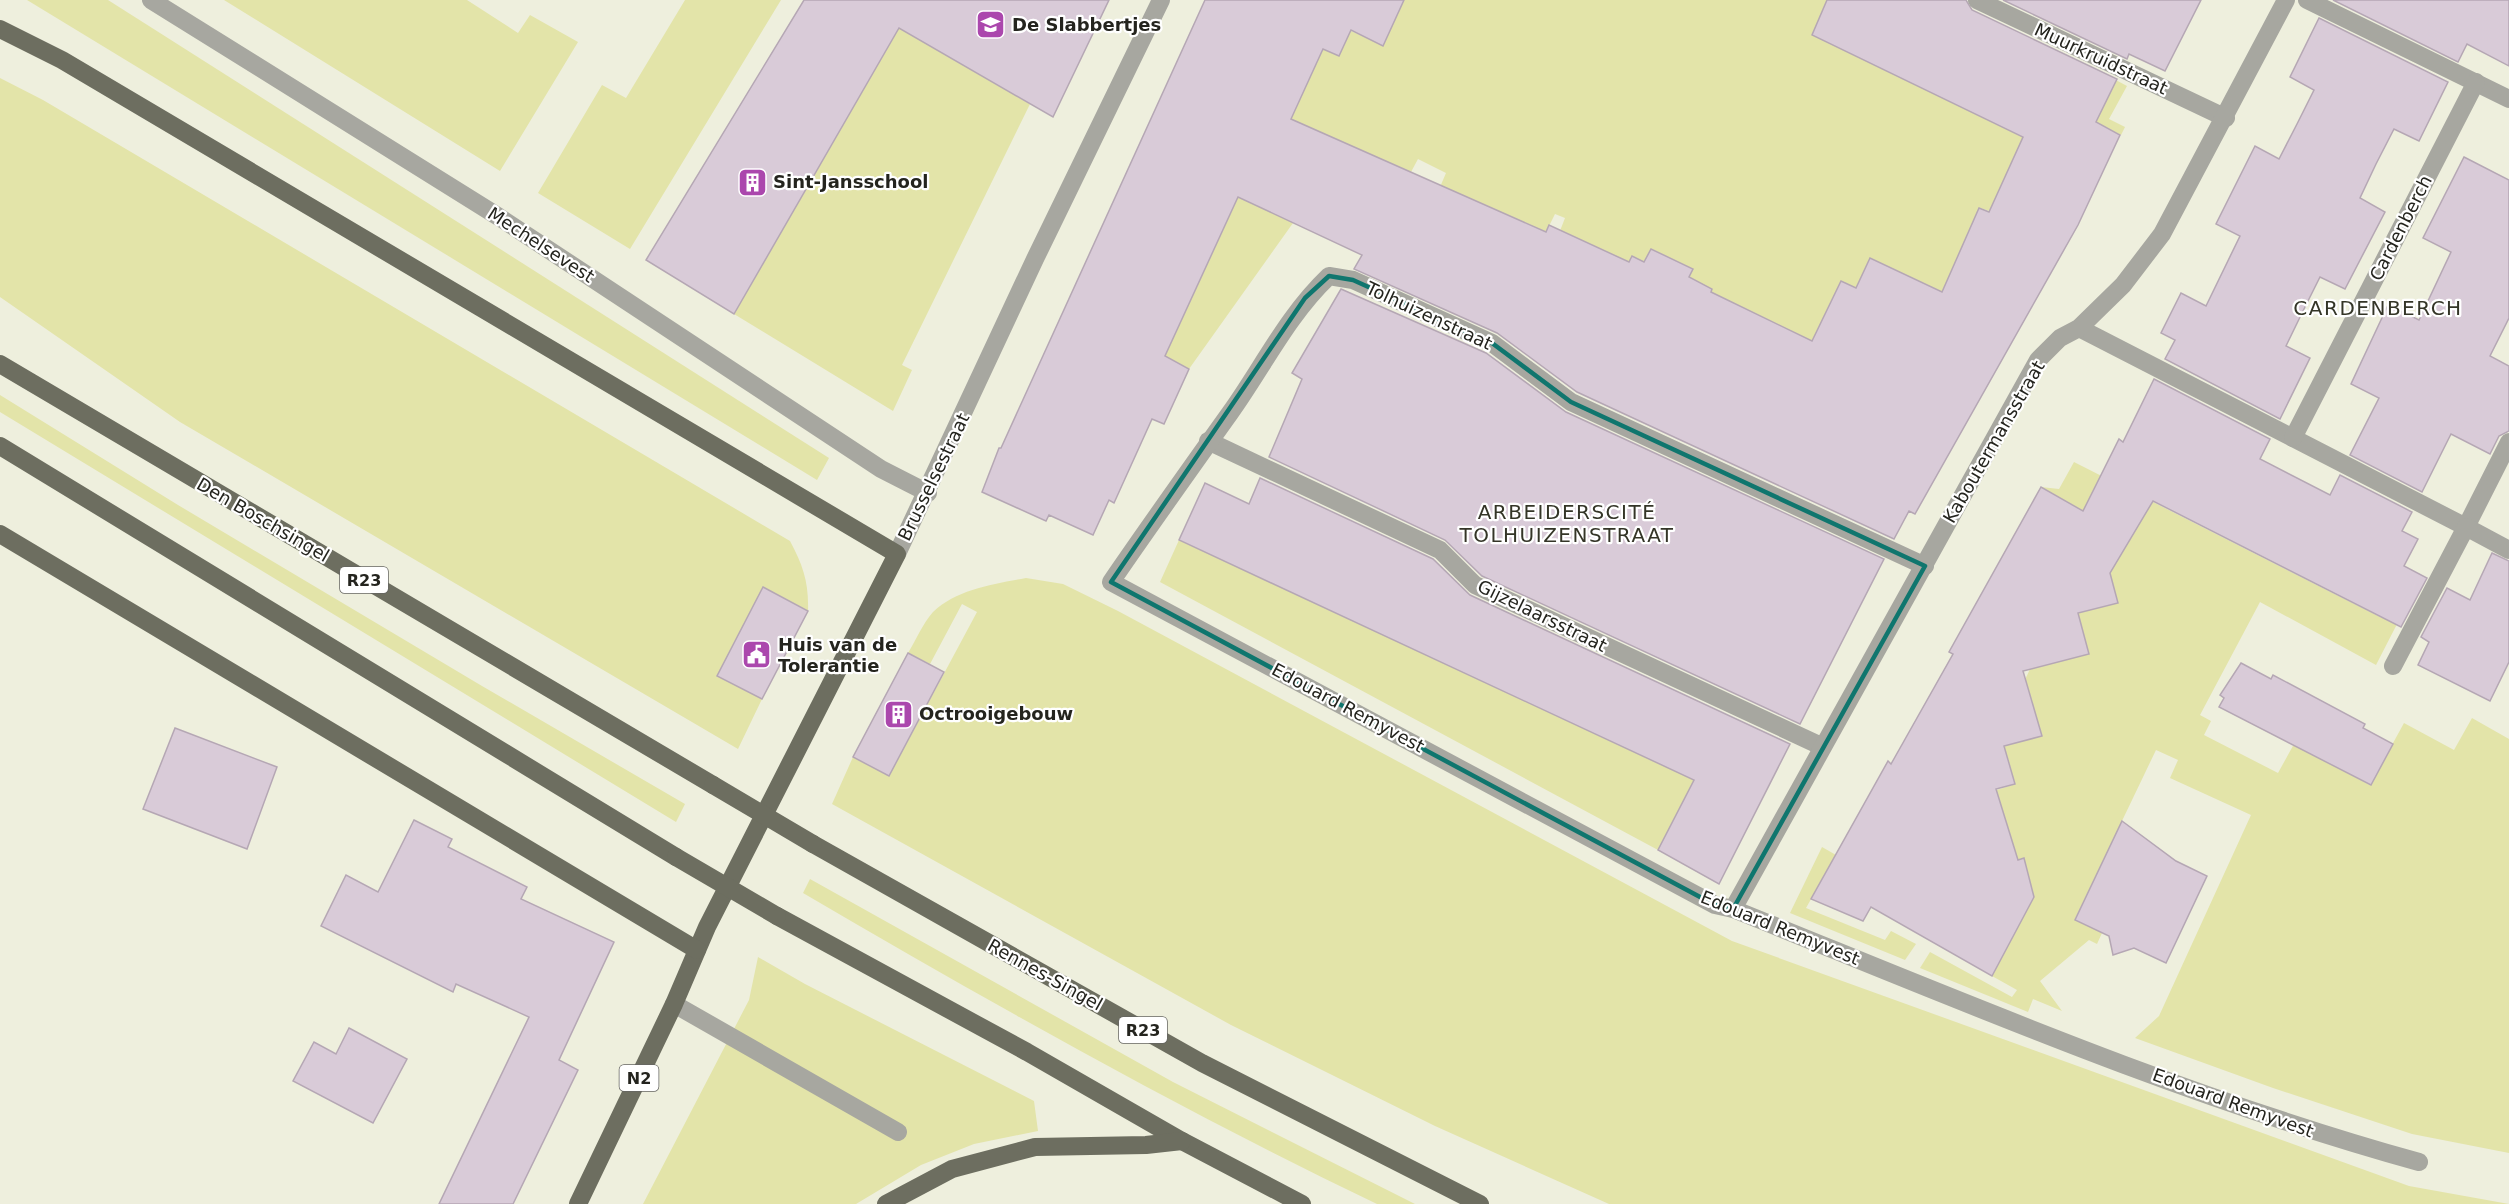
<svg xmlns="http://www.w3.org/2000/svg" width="2509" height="1204" viewBox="0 0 2509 1204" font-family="'DejaVu Sans',sans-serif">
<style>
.green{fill:#e3e4a9}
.building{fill:#d9cbd8;stroke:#b5a7b4;stroke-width:1.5}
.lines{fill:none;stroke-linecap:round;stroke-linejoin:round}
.minor{stroke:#a7a7a0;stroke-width:18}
.major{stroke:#6d6e60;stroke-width:18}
.major-bridge{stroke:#6d6e60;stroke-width:18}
.marked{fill:none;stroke:#0f766e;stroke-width:4.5;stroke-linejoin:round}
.labels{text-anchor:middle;stroke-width:4.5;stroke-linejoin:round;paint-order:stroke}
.shield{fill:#fff;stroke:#666662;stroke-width:1.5}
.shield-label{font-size:16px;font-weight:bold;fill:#24241e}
.poi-label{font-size:18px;font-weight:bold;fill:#24241e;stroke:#fff;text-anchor:start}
.street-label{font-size:18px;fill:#24241e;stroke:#fff}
.neighbourhood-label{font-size:20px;letter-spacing:1.5px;fill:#343527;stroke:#fff}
</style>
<rect width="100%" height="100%" fill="#eeefdd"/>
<g class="green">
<path d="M 27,0 L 108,0 L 829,458 L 817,480 Z"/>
<path d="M 224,0 L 467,0 L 518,33 L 530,15 L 578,42 L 500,171 Z"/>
<path d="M 685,0 L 781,0 L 630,249 L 538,193 L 602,85 L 626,98 Z"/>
<path d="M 1378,0 L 1887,0 L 2097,70 L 2127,86 L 2109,119 L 2125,127 L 2121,135 L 2101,125 L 2081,162 L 2077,161 L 2100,114 L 2080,107 L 2024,136 L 1996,213 L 1980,208 L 1948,295 L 1870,258 L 1856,288 L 1841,281 L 1824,316 L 1872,364 L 1704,308 L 1712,289 L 1657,271 L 1664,255 L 1652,249 L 1644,262 L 1632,256 L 1629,262 L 1603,250 L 1594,268 L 1558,236 L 1565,218 L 1555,214 L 1545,234 L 1440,187 L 1446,173 L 1418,159 L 1411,172 L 1333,138 L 1293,223 L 1189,369 L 1165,356 L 1235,204 L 1218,195 L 1310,76 L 1323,49 L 1351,31 L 1383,45 L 1399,11 Z"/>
<path d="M 899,28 L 1030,104 L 902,365 L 912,370 L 893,411 L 734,314 Z"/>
<path d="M 0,78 L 43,100 L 790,541 C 803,565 809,583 808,611 L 763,587 L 718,676 L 762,699 L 738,749 L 180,422 L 0,297 Z"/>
<path d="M 0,395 L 178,505 L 482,686 L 685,804 L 676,822 L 0,412 Z"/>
<path d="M 2074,462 L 2382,618 L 2415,589 L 2376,665 L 2260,602 L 2200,715 L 2211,721 L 2204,735 L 2278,773 L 2294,744 L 2370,785 L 2404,723 L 2454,750 L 2472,718 L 2509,739 L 2509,1153 L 2412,1134 L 2273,1088 L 2135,1038 L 2159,1016 L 2251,815 L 2170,778 L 2178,760 L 2156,750 L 2075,919 L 2102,933 L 2097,944 L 2089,940 L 2040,981 L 2062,1011 L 2033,999 L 2028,1012 L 1920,968 L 1930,952 L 2012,997 L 2017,990 L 1992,976 L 2034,896 L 2023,858 L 1995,866 L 1976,797 L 2015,784 L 2007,755 L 1988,760 L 2030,669 L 2089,654 L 2078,613 L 2118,603 L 2103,548 L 2103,522 L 2041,487 L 2059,489 Z"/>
<path d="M 1179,540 L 1366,627 L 1707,756 L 1658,850 L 1160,582 Z"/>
<path d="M 1026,578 L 1063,584 L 1118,611 L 1732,941 L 2409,1186 L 2509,1204 L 1609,1204 L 1435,1126 L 1231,1025 L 832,804 L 853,757 L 889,776 L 977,612 L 962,604 L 930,664 L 908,653 C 916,640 923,623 933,612 C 957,589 994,584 1026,578 Z"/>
<path d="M 1822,847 L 1836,855 L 1806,908 L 1885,940 L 1891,931 L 1916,944 L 1905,960 L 1790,913 Z"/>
<path d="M 810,879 L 1173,1082 L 1415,1204 L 1377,1204 C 1181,1110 991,1003 803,893 Z"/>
<path d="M 758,957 L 805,984 L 1034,1101 L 1038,1131 L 974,1144 L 921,1165 L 856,1204 L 643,1204 L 749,1000 Z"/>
</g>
<g class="building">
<path d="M 804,0 L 1109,0 L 1053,117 L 899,28 L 734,314 L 646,260 Z"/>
<path d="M 1205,0 L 1404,0 L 1383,46 L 1351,30 L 1339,56 L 1323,49 L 1291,119 L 1546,232 L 1549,225 L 1629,262 L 1632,256 L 1644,262 L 1651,249 L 1693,269 L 1689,277 L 1712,289 L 1711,292 L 1812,341 L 1841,281 L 1856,288 L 1870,258 L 1942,292 L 1979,208 L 1989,212 L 2023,137 L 1812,35 L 1827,0 L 1966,0 L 1972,10 L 2117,79 L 2096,122 L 2120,135 L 2078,225 L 1915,514 L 1909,511 L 1894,539 L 1577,392 L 1497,333 L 1354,269 L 1362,255 L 1238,197 L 1165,356 L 1189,369 L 1164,424 L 1152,419 L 1114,503 L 1109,500 L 1093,535 L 1049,515 L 1046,521 L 982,492 L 999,448 L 1001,448 Z"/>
<path d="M 2003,0 L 2201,0 L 2165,71 L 2129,54 L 2127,59 Z"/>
<path d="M 2333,0 L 2509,0 L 2509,66 L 2467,44 L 2458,62 Z"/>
<path d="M 2319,18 L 2448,82 L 2419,141 L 2394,129 L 2376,164 L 2360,198 L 2385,212 L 2345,289 L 2320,277 L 2303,311 L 2286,346 L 2310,358 L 2280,419 L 2165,359 L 2175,340 L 2161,333 L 2181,293 L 2206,306 L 2240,236 L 2216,224 L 2255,146 L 2279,159 L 2297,124 L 2314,90 L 2290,77 Z"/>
<path d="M 2464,157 L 2509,180 L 2509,318 L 2490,356 L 2509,366 L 2509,431 L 2499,436 L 2490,454 L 2451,434 L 2422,492 L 2350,455 L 2379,398 L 2351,384 L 2388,305 L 2419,320 L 2451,252 L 2423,238 Z"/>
<path d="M 1341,289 L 1486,353 L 1566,412 L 1884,559 L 1800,724 L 1482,576 L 1445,540 L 1269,457 L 1302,379 L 1292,373 Z"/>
<path d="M 2154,379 L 2270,439 L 2260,459 L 2330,495 L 2340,475 L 2412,512 L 2402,531 L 2418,539 L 2404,566 L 2427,578 L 2401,627 L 2153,501 L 2110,573 L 2118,603 L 2078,613 L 2089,654 L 2023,671 L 2042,736 L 2004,746 L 2015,784 L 1996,789 L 2018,860 L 2024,858 L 2034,897 L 1992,976 L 1871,907 L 1863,921 L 1811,899 L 1888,761 L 1891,764 L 1953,654 L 1949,652 L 2041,487 L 2083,511 L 2119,439 L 2123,442 Z"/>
<path d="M 1260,478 L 1433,559 L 1470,595 L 1790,744 L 1719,884 L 1658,850 L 1694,780 L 1179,540 L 1205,483 L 1249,504 Z"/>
<path d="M 2492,553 L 2509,561 L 2509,662 L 2490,701 L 2418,665 L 2429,642 L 2421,637 L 2447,588 L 2470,600 Z"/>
<path d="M 763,587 L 808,611 L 762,699 L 717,676 Z"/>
<path d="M 908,653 L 944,672 L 889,776 L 853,757 Z"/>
<path d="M 2241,663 L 2271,679 L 2273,675 L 2365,724 L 2363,728 L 2393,744 L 2371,785 L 2219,707 L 2224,698 L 2220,695 Z"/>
<path d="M 175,728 L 277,767 L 247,849 L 143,809 Z"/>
<path d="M 414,820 L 452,839 L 448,847 L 527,887 L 521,899 L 614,942 L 559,1060 L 578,1070 L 513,1204 L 439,1204 L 529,1017 L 456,984 L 453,992 L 321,926 L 346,875 L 378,892 Z"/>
<path d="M 2122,821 L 2176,861 L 2207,876 L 2166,963 L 2134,948 L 2113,955 L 2109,936 L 2075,920 Z"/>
<path d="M 349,1028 L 407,1059 L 373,1123 L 293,1081 L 314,1042 L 336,1054 Z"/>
</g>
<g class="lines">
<g class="minor">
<path d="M 151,0 L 499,217 L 881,469 L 928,493"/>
<path d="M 1977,0 L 2226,118"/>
<path d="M 2307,0 L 2509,99"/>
<path d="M 2079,328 L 2466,527 L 2509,442"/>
<path d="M 2293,438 L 2476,82"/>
<path d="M 1208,441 L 1440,550 L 1475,585 L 1821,746"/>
<path d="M 897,554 L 1035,259 L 1161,0"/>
<path d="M 1925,566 L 1571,402 L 1492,343 L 1353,280 L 1329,276 C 1287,316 1263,367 1230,413 C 1190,469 1150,525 1111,582 L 1715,905 L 1733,909 C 1959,1000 2184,1097 2419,1162"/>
<path d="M 2393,666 L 2466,527 L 2509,550"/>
<path d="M 1733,909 L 2038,360 L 2060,338 L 2079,328 L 2123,285 L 2162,234 L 2286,0"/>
<path d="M 674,1004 L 898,1132"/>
</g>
<g class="major">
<path d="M 0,29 L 62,60 L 897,554 L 707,927 L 674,1004 L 578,1204"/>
<path d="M 0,364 L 713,785"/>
<path d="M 0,446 L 676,857"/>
<path d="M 0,534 L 697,950"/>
<path d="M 813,844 L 1202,1063 L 1480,1204"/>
<path d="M 777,916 L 1027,1052 L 1182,1141 L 1302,1204"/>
<path d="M 886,1204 L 952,1169 L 1035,1147 L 1146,1145 L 1182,1141"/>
</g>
<g class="major-bridge">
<path d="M 713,785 L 813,844"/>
<path d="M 676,857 L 777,916"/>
</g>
</g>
<path class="marked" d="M 1329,276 L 1353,280 L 1492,343 L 1571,402 L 1925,566 L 1733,909 L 1715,905 L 1111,582 L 1305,298 Z"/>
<defs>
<symbol id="school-square" viewBox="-11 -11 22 22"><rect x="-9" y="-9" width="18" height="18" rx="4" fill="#ab47ad" stroke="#fff"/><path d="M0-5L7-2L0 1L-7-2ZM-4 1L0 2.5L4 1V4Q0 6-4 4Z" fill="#fff"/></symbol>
<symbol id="building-square" viewBox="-11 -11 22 22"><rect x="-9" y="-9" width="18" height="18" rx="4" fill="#ab47ad" stroke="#fff"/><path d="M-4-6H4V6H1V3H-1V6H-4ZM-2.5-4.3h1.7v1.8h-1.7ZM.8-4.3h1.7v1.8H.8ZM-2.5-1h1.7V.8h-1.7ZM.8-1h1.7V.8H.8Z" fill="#fff"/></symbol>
<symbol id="civic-square" viewBox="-11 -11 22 22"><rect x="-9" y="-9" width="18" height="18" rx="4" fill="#ab47ad" stroke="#fff"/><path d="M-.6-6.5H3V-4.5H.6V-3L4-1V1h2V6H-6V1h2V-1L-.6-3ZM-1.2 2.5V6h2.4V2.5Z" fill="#fff"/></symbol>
</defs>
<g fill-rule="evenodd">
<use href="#school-square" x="974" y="8" width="33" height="33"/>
<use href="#building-square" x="736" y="166" width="33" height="33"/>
<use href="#civic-square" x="740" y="638" width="33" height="33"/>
<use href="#building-square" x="882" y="698" width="33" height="33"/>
</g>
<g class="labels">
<g class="shield">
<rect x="340" y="567" width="48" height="26" rx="4.5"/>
<rect x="1119" y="1017" width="48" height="26" rx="4.5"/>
<rect x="619.5" y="1065" width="39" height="26" rx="4.5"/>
</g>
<g class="shield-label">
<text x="364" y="586">R23</text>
<text x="1143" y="1036">R23</text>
<text x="639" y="1084">N2</text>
</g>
<g class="poi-label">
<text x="1012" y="31">De Slabbertjes</text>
<text x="773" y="188">Sint-Jansschool</text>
<text x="778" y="651">Huis van de<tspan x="778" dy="21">Tolerantie</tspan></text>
<text x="919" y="720">Octrooigebouw</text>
</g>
<g class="street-label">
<text transform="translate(2101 59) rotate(25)" y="6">Muurkruidstraat</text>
<text transform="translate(2401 228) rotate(-63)" y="6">Cardenberch</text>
<text transform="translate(541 245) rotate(33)" y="6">Mechelsevest</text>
<text transform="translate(1429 316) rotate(25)" y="6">Tolhuizenstraat</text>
<text transform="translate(1994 442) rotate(-60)" y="6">Kaboutermansstraat</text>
<text transform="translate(934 477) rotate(-64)" y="6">Brusselsestraat</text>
<text transform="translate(263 520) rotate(30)" y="6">Den Boschsingel</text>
<text transform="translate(1542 616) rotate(26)" y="6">Gijzelaarsstraat</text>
<text transform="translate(1348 708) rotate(28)" y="6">Edouard Remyvest</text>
<text transform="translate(1780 928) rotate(22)" y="6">Edouard Remyvest</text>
<text transform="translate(1045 975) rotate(29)" y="6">Rennes-Singel</text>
<text transform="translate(2233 1103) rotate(20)" y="6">Edouard Remyvest</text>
</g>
<g class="neighbourhood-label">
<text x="2378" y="315">CARDENBERCH</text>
<text x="1567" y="519">ARBEIDERSCITÉ<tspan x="1567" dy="23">TOLHUIZENSTRAAT</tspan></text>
</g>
</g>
</svg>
